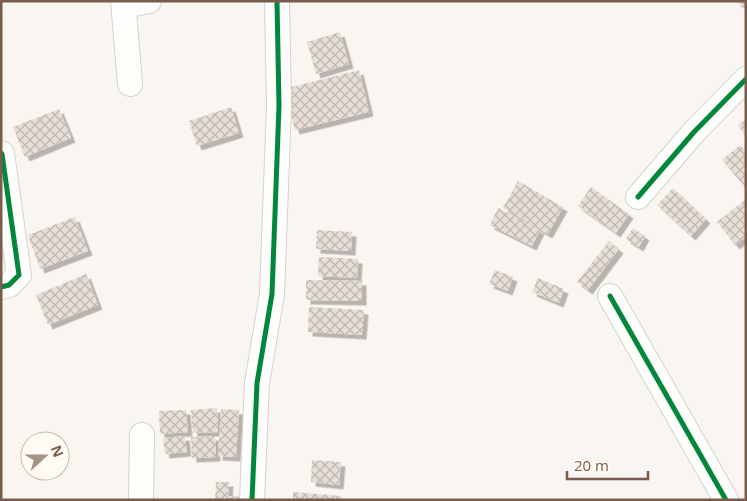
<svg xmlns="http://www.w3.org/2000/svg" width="747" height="501" viewBox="0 0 747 501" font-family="'Open Sans',sans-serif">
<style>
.building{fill:url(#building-cross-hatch);filter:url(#shadow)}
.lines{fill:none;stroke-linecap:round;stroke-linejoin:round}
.minor-casing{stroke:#d7d1cb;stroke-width:26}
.minor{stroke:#fefefd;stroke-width:24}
.cycleway-casing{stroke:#fffaf3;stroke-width:8}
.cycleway{stroke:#00873e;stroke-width:5}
</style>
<defs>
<pattern id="building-cross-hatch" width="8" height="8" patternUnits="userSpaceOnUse" patternTransform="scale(1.25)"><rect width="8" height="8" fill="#e6ded7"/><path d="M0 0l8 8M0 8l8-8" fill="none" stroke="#bfb7b1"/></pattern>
<filter id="shadow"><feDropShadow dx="4.5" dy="4.5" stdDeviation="0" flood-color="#0004"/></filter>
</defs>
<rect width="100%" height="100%" fill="#f9f5f0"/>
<g class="building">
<path d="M 735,1 L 746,1 L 746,6 L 745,7 Z"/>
<path d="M 340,32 L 349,64 L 316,74 L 307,42 Z"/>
<path d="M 359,70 L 369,112 L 295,130 L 284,89 Z"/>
<path d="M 231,107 L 239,133 L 197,146 L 189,121 Z"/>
<path d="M 59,109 L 71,138 L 25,157 L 13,127 Z"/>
<path d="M 746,119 L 746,136 L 738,125 Z"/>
<path d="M 740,145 L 746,152 L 746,188 L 722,160 Z"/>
<path d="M 518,181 L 563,207 L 548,234 L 503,208 Z"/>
<path d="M 591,187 L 629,214 L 616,233 L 578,206 Z"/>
<path d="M 673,188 L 706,219 L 691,236 L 657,205 Z"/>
<path d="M 746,199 L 746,237 L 735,245 L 717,222 Z"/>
<path d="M 498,208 L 540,230 L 532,246 L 490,225 Z"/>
<path d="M 75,217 L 88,251 L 40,269 L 28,235 Z"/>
<path d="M 633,228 L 645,236 L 639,247 L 626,239 Z"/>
<path d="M 317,230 L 352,232 L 351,251 L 316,249 Z"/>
<path d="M 609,241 L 619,249 L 588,290 L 577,282 Z"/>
<path d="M 319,257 L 358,259 L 357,278 L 318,276 Z"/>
<path d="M 495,270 L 513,277 L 508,291 L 489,284 Z"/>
<path d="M 86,274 L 98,305 L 48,325 L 36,295 Z"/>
<path d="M 538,278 L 564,289 L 559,303 L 532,292 Z"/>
<path d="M 306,280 L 362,281 L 362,301 L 306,300 Z"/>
<path d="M 309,307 L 364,310 L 362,335 L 308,332 Z"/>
<path d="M 217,408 L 218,432 L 193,433 L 191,410 Z"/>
<path d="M 221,409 L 239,410 L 236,457 L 218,456 Z"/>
<path d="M 186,410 L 188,432 L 160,434 L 159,411 Z"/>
<path d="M 185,436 L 187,452 L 165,454 L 163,438 Z"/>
<path d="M 215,436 L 216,457 L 192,458 L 191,437 Z"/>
<path d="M 312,460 L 341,462 L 339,485 L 311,482 Z"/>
<path d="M 216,482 L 229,482 L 228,496 L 247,497 L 247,500 L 215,500 Z"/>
<path d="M 293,492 L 341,496 L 341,500 L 293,500 Z"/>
</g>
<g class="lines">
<defs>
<g id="minor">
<path d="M 123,1 L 130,84"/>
<path d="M 124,6 L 149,1"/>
<path d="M 1,153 L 2,154 L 19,275 L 9,285 L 1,287"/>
<path d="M 638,197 L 694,132 L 746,79"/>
<path d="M 610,296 L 726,500"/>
<path d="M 141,500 L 142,435"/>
<path d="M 252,500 L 257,383 L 272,294 L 279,106 L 277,1"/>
</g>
</defs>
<use href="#minor" class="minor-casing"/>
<use href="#minor" class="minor"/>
<defs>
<g id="cycleway">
<path d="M 1,153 L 2,154 L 19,275 L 9,285 L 1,287"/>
<path d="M 638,197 L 694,132 L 746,79"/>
<path d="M 610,296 L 726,500"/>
<path d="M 252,500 L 257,383 L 272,294 L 279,106 L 277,1"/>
</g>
</defs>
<use href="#cycleway" class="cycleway-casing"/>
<use href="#cycleway" class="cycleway"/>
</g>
<rect width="747" height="501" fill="none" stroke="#7a5c4d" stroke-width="5"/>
<g transform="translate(45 456) rotate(69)"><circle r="24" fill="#fffaf3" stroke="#cabbb1"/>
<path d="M0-4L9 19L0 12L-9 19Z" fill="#a69286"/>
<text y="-8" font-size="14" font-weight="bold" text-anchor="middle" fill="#7a5c4d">N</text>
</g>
<path d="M567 471v8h81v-8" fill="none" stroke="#7a5c4d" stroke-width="2.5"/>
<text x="574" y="471" font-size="15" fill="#7a5c4d" stroke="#fffaf3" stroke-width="4" paint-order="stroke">20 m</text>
</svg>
